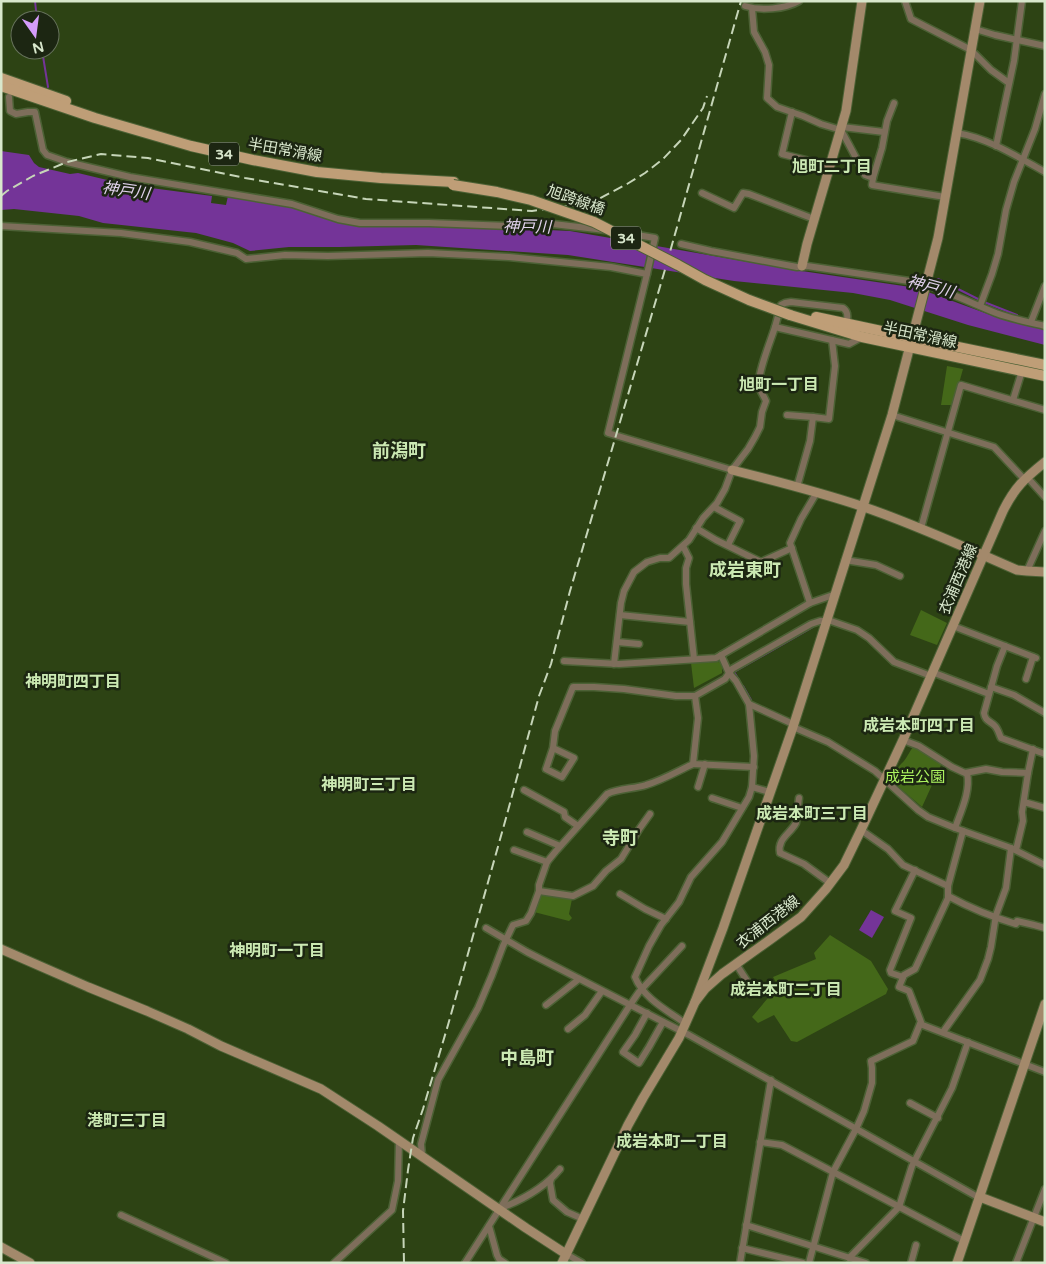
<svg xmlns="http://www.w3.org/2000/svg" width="1046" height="1264" viewBox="0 0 1046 1264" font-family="'Varela Round','Noto Sans JP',sans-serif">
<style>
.green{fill:#446819}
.water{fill:#743498}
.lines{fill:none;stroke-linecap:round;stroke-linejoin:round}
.stream{stroke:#743498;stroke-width:2}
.street-casing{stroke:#4c6135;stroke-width:9}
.secondary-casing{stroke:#4c6135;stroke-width:11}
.primary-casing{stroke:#4c6135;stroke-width:12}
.street{stroke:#7e6e5b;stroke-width:6}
.secondary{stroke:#a3896b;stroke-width:9}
.primary{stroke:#bf9e77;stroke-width:10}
.rail{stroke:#c6d5b8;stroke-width:2;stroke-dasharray:10 5;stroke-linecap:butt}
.primary-bridge-casing{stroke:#4c6135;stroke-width:12;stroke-linecap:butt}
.primary-bridge{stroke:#bf9e77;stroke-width:10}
.labels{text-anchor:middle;stroke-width:5;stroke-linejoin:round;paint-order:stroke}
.shield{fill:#1c2612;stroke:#a0ad94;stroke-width:1}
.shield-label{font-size:14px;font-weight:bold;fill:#d8e7cc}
.street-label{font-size:15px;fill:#d8e7cc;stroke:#1c2612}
.park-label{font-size:15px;fill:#abf25f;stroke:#1c2612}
.neighbourhood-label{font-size:16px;font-weight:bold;fill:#cbe9b3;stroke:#1c2612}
.water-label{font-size:16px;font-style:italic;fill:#e2d3ed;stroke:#1c2612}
.quarter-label{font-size:18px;font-weight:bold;fill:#cbe9b3;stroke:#1c2612}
</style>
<rect width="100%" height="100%" fill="#2d4314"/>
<g class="green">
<path d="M 947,366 L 963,369 L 953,405 L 941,405 Z"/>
<path d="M 921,610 L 947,623 L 937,645 L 910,635 Z"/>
<path d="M 720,662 L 722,667 L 722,673 L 694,688 L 691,663 Z"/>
<path d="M 913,747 L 942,763 L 922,807 L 894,783 C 891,774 898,767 904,761 C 907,757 910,751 913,747 Z"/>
<path d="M 543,895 L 572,899 L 569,914 L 572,918 L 569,921 L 534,912 L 540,897 Z"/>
<path d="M 830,935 L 871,961 L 888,989 L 886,994 L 797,1042 L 791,1041 L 774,1015 L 758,1023 L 752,1017 L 778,986 L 773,977 L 816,959 L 814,953 Z"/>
</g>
<g class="water">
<path d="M 1,151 L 29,155 L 34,163 L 39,167 L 70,174 L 78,173 L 128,185 L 212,196 L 211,203 L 226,205 L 228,196 L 291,207 L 349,224 L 440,225 L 570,231 L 795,270 L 917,288 L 996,317 L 1045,330 L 1045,345 L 968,325 L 890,300 L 853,293 L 734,281 L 568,255 L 416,245 L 340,247 L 289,247 L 250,251 L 233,243 L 196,233 L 103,223 L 79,216 L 14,209 L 1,210 Z"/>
<path d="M 871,910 L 884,917 L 872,938 L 859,930 Z"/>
</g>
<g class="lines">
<g class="stream">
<path d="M 35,1 L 37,20"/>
<path d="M 42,50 L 48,87"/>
<path d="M 938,279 L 980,300"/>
<path d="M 984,302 L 1017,315"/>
<path d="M 739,680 L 734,672 L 813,627"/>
<path d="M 743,686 L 751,700"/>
</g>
<defs>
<g id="street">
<path d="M 905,1 L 911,19 L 971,50 L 991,70 L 1009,83"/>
<path d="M 745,6 C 761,11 785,9 799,1"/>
<path d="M 752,8 L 754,32 L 765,52 L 769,65 L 767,98 L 777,107 L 803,116 L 821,124 L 841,130 L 847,141 L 862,169 L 865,175 L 873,178 L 872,185 L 945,197"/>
<path d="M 975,29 L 995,35 L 1045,46"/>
<path d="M 9,97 L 10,111 L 16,114 L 28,112 L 35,112 L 43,150 L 47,155 L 67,162 L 130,177 L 292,204 L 338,219 L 360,223 L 429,223 L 510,226 L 553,224 L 605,230"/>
<path d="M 792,112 L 782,154 L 830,166"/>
<path d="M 842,127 L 884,132"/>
<path d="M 957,133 C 988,138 1018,157 1045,172"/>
<path d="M 996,146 L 1014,61 L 1022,1"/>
<path d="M 873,178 L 882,148 L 887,121 L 894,103"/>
<path d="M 702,193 L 734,208 L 743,193 L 749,194 L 814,219"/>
<path d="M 1,226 L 121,233 L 190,242 L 237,253 L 246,259 L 285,255 L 328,256 L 428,253 L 509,257 L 611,267 L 647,274 L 608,433 L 732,470"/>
<path d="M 619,232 L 655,238 L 647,274"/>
<path d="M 681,244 L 711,251 L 797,267 L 807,266 L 916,282 C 943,289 969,302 996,313 C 1012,319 1028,322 1045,326"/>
<path d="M 980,306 L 992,274 L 998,254 L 1006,210 L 1014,182 L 1035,129 L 1045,94"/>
<path d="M 1031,322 L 1045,286"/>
<path d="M 847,324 C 847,318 849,312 843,308 L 791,302 L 785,303 L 781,305 L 775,327 L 849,344 L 862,337"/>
<path d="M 1013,400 L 1022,371"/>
<path d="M 787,415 L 813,417"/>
<path d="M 892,415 L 994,447 L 1024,479"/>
<path d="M 1027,477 L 1045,497"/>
<path d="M 797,487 L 810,441 L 813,417 L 829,419 L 835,366 L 832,340"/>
<path d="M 714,507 L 740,521 L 728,545"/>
<path d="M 696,528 L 716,540 L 761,562 L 792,548"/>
<path d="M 921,528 L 961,385 L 1045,410"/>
<path d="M 683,546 L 689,558 L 686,568 L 686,584 L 694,659"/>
<path d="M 845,560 L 876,565 L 900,576"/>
<path d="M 1027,571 L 1045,531"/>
<path d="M 810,603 L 790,543 L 801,519 L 817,492"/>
<path d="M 620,615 L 690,622"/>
<path d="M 953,626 L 1036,658"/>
<path d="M 617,642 L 639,644"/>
<path d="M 1005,646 L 997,666 L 984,713 C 985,721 990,721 995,726 C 998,729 999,734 1001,738 L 1045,754"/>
<path d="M 564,661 L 619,664 L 716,658 L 810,603 L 833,595"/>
<path d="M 614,664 L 621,603 L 624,591 L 634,572 L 647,562 L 660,558 L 669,558 L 689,540 L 703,518 L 717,503 L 725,489 L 732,470 L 748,449 L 755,437 L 760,427 L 762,412 L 766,401 C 764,396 760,391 759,386 C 757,374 771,340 775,327"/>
<path d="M 932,672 L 989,694"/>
<path d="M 1026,679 L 1033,657"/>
<path d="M 991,687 L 1014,695 L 1045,713"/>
<path d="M 749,704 L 793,724"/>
<path d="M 793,727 L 828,742 L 875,771 L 918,810 L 928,817 L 955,828 L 1011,848 L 1045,865"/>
<path d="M 903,740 L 919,746 L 952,767 L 965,773 L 986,769 L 1002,772 L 1028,773"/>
<path d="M 553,748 L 574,758 L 562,777 L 546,769 L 553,748 L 555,731 L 573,687 L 594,687 L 624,689 L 676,696 L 695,696 L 725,679 L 732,669 L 811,624 L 820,621 L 831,621 L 857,630 L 869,638 L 894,662 L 931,676"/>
<path d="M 693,764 L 754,767"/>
<path d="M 698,787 L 705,764"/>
<path d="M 752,787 L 770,792"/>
<path d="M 524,790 L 564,812 L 565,817 L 578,826"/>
<path d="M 712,798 L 742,808"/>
<path d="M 799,798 L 796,823 C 790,834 777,839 780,853 L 804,864 L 830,883"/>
<path d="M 1024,802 L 1045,808"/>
<path d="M 955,828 C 961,811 971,791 967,773"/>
<path d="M 861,830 L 888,849 L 903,865 L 948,886"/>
<path d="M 527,832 L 560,846"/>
<path d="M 514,850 L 547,862"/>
<path d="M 1016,850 L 1023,821 L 1022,812 L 1028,773 L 1033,749"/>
<path d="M 539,891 L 573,896 L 593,886 L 606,871 L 621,859 L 640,828 L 650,814"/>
<path d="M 620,894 L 645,909 L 666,919"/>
<path d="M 948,896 C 970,908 992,917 1016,924 L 1017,921 L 1034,925 L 1045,928"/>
<path d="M 486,928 L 527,952 L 689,1035 L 976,1196 L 980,1197"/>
<path d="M 736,964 L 751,987"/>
<path d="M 903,977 L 891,973 L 890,970 L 911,918 L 895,911 L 915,870"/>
<path d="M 546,1005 L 579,979"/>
<path d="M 647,1013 L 635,1035 L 623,1052 L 639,1063 L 649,1047 L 663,1022"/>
<path d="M 686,1024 C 668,1011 643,998 635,977 L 649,946 L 661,925 L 679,902 L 691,877 L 722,842 L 749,797 L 752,787 L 754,756 L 749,704 L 736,681 L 729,673 L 721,655"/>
<path d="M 920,1024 L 1045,1072"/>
<path d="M 568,1029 L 585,1015 L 602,991"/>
<path d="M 943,1032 L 980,980 L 988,959 L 991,947 L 996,915 L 1006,888 L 1011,848"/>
<path d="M 910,1103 L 938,1118"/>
<path d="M 760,1142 L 782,1145 L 964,1241"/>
<path d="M 422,1155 L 421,1144 L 438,1080 L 478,1008 L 492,975 L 503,946 L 513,925 L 526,921 L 531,913 L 539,891 L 539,885 L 547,862 L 556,851 L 607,794 C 619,788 634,789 646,785 C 663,780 678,771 693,764 L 698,718 L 695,696"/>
<path d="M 551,1179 L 550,1183 L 553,1200 L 567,1212 L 583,1219"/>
<path d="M 501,1208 C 522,1200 545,1187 560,1169"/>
<path d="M 121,1215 L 226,1263"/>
<path d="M 746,1225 L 866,1263"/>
<path d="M 489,1226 L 497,1255 L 499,1259 L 505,1263"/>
<path d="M 742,1248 L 803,1263"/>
<path d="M 566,1254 L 582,1263"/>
<path d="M 849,1258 L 899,1207 L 912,1166 L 952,1088 L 968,1042"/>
<path d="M 334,1263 L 392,1210 L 398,1181 L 399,1141"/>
<path d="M 465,1263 L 630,1005 L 639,992 L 682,946"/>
<path d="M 740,1263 L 771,1080"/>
<path d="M 809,1263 L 833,1172 L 856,1129 L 864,1111 L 872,1083 L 872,1068 L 871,1061 L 913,1041 L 920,1024 L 921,1022 L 909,991 L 899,987 L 904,975 L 915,969 L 948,898 L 948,886 L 963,831"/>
<path d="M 911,1263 L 916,1245"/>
<path d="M 1016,1263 L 1045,1189"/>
</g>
<g id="secondary">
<path d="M 802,266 L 807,244 L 846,111 L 862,1"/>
<path d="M 732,470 C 776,481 819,492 861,506 C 915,524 966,548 1017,570 L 1027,571 L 1045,572"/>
<path d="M 1,949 L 88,987 L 147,1011 L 188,1029 L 221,1046 L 321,1089 L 378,1126 L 526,1228 L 566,1254"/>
<path d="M 695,1002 L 723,928 L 793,727 L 892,415 L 938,238 L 980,1"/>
<path d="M 980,1197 L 1045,1222"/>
<path d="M 1,1247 L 30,1263"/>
<path d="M 562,1263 L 628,1125 L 643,1098 L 679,1038 L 695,1002 L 705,989 L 722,974 L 771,939 L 801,917 L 826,889 L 844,865 L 861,830 L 903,740 L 1003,511 C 1015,487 1024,479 1045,462"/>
<path d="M 957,1263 L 1045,1004"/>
</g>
<g id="primary">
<path d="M 1,78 L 66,101"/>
<path d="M 1,86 L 95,118 L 191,146 L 253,160 L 317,172 L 381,178 L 454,182"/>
<path d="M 790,315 L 862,337 L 1045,376"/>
<path d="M 816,317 L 900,335 L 1045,365"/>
</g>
</defs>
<use href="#street" class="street-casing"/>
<use href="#secondary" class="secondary-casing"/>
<use href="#primary" class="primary-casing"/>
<use href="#street" class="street"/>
<use href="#secondary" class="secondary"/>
<use href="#primary" class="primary"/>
<g class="rail">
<path d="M 1,196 L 7,191 L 33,176 L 67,162 L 101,154 L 148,158 L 245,178 L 366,199 L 532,211 L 591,203 L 627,184 L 645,173 L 663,159 L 681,140 L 703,108 L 707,96"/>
<path d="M 404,1263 L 403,1211 L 408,1170 L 413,1138 L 423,1109 L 448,1025 L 506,818 L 539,696 L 551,664 L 570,591 L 664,273 L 741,1"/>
</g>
<defs>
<path id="primary-bridge" d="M 453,185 L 497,192 L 531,200 L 594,222 L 678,265 L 705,280 L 749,300 L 790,315"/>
</defs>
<use href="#primary-bridge" class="primary-bridge-casing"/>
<use href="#primary-bridge" class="primary-bridge"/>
</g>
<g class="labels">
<g class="shield">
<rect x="209" y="142.5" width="30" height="23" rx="4"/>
<rect x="611" y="226.5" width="30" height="23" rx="4"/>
</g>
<g class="shield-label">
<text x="224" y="159">34</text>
<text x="626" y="243">34</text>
</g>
<g class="street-label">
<text transform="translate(285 150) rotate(10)" y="5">半田常滑線</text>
<text transform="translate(576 200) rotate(20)" y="5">旭跨線橋</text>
<text transform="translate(920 335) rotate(12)" y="5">半田常滑線</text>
<text transform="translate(958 579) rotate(-67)" y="5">衣浦西港線</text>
<text transform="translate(768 922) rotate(-38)" y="5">衣浦西港線</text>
</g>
<g class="park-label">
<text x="915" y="782">成岩公園</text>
</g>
<g class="neighbourhood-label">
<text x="832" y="172">旭町二丁目</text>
<text x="779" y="390">旭町一丁目</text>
<text x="73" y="687">神明町四丁目</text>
<text x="919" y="731">成岩本町四丁目</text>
<text x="369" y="790">神明町三丁目</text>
<text x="812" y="819">成岩本町三丁目</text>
<text x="277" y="956">神明町一丁目</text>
<text x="786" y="995">成岩本町二丁目</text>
<text x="127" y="1126">港町三丁目</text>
<text x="672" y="1147">成岩本町一丁目</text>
</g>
<g class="water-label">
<text transform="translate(126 190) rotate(8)" y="6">神戸川</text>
<text transform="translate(527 226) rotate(1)" y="6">神戸川</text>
<text transform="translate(931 286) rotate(15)" y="6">神戸川</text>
</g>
<g class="quarter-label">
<text x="399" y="457">前潟町</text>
<text x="745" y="576">成岩東町</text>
<text x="620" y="844">寺町</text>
<text x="527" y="1064">中島町</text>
</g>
</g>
<rect width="1046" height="1264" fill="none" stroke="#d8e7cc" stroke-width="5"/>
<g transform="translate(35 35) rotate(166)"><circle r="24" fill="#1c2612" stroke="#67735c"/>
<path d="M0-4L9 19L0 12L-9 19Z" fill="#d59cfb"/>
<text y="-8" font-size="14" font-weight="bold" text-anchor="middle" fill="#d8e7cc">N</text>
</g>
</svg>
